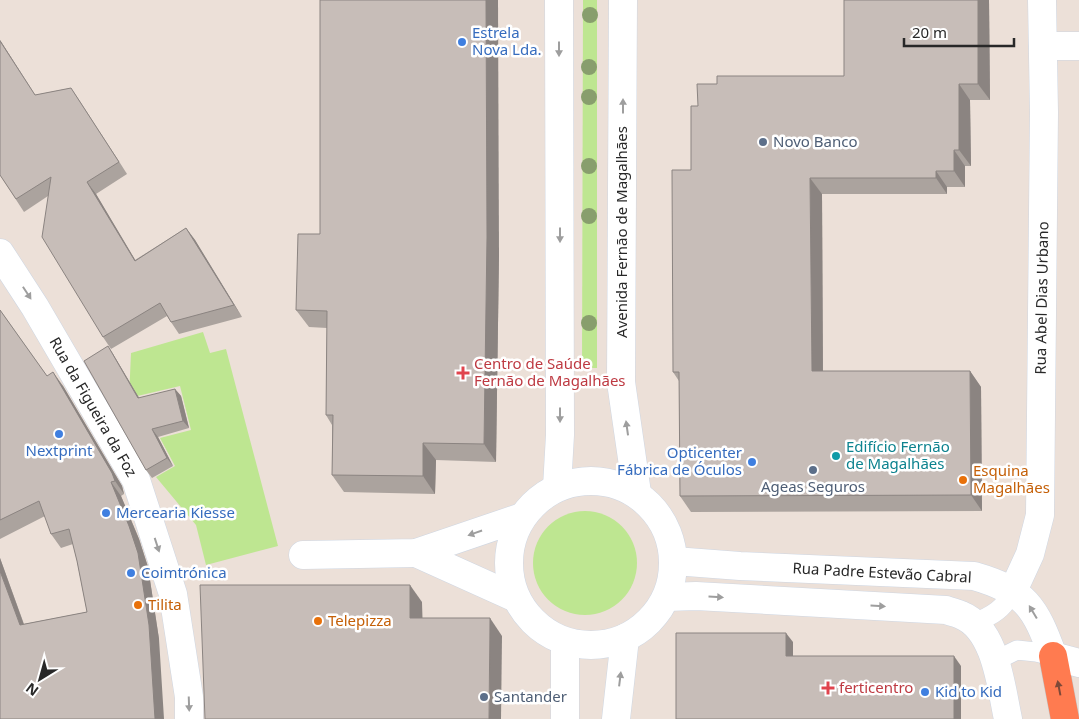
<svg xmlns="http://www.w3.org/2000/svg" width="1079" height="719" viewBox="0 0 1079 719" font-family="'Noto Sans',sans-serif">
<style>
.green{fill:#bee691}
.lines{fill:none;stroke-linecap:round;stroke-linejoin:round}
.lane-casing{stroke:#ced6e2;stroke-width:20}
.street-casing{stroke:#ced6e2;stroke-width:29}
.secondary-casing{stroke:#ced6e2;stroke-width:29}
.highway-casing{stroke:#c3c3c3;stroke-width:29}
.lane{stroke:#fff;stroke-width:19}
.street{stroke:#fff;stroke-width:28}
.secondary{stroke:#fff;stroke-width:28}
.highway{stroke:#ff7b50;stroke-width:28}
.tree{fill:#889e6d}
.wall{fill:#aba39e}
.shaded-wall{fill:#8b8481}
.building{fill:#c7bdb8;stroke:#8b8481}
.oneway{fill:#9e9e9e}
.oneway2{fill:#7e4938}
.shop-dot{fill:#3f7fe0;stroke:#fff;stroke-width:2}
.service-dot{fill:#5c6f8a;stroke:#fff;stroke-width:2}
.health-dot{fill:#e0444e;stroke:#fff;stroke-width:2}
.culture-dot{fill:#0f9aa8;stroke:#fff;stroke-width:2}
.food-dot{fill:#e8710a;stroke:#fff;stroke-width:2}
.labels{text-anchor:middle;stroke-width:5;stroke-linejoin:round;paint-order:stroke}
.shop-label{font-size:15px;fill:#366cbe;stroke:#fff;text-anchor:start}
.service-label{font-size:15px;fill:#4e5e75;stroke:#fff;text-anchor:start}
.street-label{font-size:15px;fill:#282828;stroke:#fff}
.health-label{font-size:15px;fill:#be3a42;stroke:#fff;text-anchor:start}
.culture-label{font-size:15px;fill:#0d838f;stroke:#fff;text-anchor:start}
.food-label{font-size:15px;fill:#c56008;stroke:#fff;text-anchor:start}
</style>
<rect width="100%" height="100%" fill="#ece0d8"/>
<g class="green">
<path d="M 583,0 L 597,0 L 597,368 L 582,368 Z"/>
<path d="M 203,332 L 210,353 L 226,349 L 278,546 L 206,565 L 196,525 L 156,477 L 175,466 L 160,438 L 191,430 L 180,386 L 129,398 L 131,353 Z"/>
<circle cx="585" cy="563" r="52"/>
</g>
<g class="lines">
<defs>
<g id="lane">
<path d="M 974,623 C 994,615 1003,609 1013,591"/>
<path d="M 995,661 L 1017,650 L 1036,652 L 1053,656"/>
</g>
<g id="street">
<path d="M 1043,46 L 1079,46"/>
<path d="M 0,253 L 35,307 L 136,480 L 173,594 L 189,697 L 189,719"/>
<path d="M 416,553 L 516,598"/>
<path d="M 303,555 L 416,553 L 522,517"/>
<path d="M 1013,591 L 1030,554 L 1040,515 L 1044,112 L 1042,0"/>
<path d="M 667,597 L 696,596 L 946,610 C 951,612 957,613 961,615 C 996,629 1001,687 1008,719"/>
<path d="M 1053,656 L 1079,663"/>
</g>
<g id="secondary">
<path d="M 623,0 L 621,382 L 637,493"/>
<circle cx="591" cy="563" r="82"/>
<path d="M 557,487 L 560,435 L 559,0"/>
<path d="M 674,561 L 740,566 L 974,576 C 1026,591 1035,607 1053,656"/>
<path d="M 565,719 L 565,642"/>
<path d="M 616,719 L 625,638"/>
</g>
<path id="highway" d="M 1053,656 L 1065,719"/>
</defs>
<use href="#lane" class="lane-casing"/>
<use href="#street" class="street-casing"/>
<use href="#secondary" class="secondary-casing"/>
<use href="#highway" class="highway-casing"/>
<use href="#lane" class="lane"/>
<use href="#street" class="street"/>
<use href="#secondary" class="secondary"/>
<use href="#highway" class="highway"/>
</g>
<g class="tree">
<circle cx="590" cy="15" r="8"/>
<circle cx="589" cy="67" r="8"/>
<circle cx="589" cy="97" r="8"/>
<circle cx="589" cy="166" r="8"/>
<circle cx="589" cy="216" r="8"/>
<circle cx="589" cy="323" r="8"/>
</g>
<g class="wall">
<path d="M 989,0 L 990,100 L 970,100 L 971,166 L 965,166 L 965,187 L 947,187 L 947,194 L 822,194 L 823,371 L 970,371 L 981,387 L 982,511 L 691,512 L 680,496 L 679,381 L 673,372 L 698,106 L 717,84 L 844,76 Z"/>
<path d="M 0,40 L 35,95 L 71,88 L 127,174 L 96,194 L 135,260 L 186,228 L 195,240 L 242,317 L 179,334 L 167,316 L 111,349 L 103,337 L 48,196 L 24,212 L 0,175 Z"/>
<path d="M 499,255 L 496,462 L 436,460 L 435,494 L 344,492 L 332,475 L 332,425 L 326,415 L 327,328 L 309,327 L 296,310 Z"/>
<path d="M 0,310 L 47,376 L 63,386 L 122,486 L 124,494 L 121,496 L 139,539 L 148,567 L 159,639 L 0,719 L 0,558 L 24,624 L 87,612 L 77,561 L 73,544 L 61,548 L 51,534 L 45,516 L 0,539 Z"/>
<path d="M 108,346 L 113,354 L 139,398 L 175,389 L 181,396 L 189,428 L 158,437 L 173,466 L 152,478 L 146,470 Z"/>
</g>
<g class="shaded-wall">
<path d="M 486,0 L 498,0 L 499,255 L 496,462 L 484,444 Z"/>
<path d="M 978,0 L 989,0 L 990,100 L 978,84 Z"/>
<path d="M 0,40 L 43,107 L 0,41 Z"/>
<path d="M 959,84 L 970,100 L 971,166 L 959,150 Z"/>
<path d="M 71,88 L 79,100 L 127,174 L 119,162 Z"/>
<path d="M 954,150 L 965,166 L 965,187 L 954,171 Z"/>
<path d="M 936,171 L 947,187 L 947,194 L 936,178 Z"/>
<path d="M 810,178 L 822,194 L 823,388 L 812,371 Z"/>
<path d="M 87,182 L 96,194 L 143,273 L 135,261 Z"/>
<path d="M 186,228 L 195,240 L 242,317 L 234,305 Z"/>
<path d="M 108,346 L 113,354 L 144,406 L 138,398 Z"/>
<path d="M 970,371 L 981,387 L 982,511 L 971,495 Z"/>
<path d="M 53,372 L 63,386 L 122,486 L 124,494 L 115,481 Z"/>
<path d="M 175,389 L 181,396 L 189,428 L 183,421 Z"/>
<path d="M 152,429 L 158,437 L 173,466 L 167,458 Z"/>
<path d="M 423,443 L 436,460 L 435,494 L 423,476 Z"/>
<path d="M 111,482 L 121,496 L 139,539 L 148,567 L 159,639 L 164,719 L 155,719 Z"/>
<path d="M 0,558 L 29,639 L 20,625 L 0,571 Z"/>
<path d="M 410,585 L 422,602 L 423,635 L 410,618 Z"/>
<path d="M 490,618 L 502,636 L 501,719 L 489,719 Z"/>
<path d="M 786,633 L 793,642 L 793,665 L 786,656 Z"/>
<path d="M 954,656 L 961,666 L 961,719 L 954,719 Z"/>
</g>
<g class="building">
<path d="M 320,0 L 486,0 L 487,237 L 484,444 L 423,443 L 423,476 L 332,475 L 333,415 L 326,415 L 327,311 L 296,310 L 298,234 L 320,234 Z"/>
<path d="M 844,0 L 978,0 L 978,84 L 959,84 L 959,150 L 954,150 L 954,171 L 936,171 L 936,178 L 810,178 L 812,371 L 970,371 L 971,495 L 680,496 L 679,372 L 673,372 L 672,170 L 691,170 L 691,106 L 698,106 L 697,84 L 717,84 L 717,76 L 844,76 Z"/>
<path d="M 0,41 L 35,95 L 71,88 L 119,162 L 87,182 L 135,261 L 186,228 L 234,305 L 171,322 L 160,303 L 103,337 L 42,237 L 51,177 L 16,199 L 0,175 Z"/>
<path d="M 0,310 L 47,376 L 53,372 L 112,473 L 115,481 L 111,482 L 129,526 L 138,553 L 149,625 L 155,719 L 0,719 L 0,571 L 20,625 L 87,612 L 77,561 L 69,529 L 51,534 L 39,501 L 0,520 Z"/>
<path d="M 108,346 L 138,398 L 175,389 L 183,421 L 152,429 L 167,458 L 146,470 L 84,361 Z"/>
<path d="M 200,585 L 410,585 L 410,618 L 490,618 L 489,719 L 205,719 Z"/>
<path d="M 676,633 L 786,633 L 786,656 L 954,656 L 954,719 L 676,719 Z"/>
</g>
<defs><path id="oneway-solid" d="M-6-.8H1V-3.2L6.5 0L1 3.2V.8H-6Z" transform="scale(1.25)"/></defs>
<g class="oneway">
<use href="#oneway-solid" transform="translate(559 49) rotate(90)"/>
<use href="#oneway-solid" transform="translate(623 106) rotate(-90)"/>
<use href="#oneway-solid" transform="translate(560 235) rotate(90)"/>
<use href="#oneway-solid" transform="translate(27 293) rotate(57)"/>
<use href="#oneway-solid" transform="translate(560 415) rotate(90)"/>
<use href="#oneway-solid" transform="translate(627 428) rotate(-98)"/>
<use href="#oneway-solid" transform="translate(475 533) rotate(161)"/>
<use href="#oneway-solid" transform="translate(157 545) rotate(72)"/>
<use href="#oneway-solid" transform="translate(716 597) rotate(3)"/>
<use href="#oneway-solid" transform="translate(878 606) rotate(3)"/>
<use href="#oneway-solid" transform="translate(1033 612) rotate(-121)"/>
<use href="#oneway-solid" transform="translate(620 679) rotate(-83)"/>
<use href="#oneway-solid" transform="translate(189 704) rotate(88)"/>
</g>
<use class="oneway2" href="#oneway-solid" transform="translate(1059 688) rotate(-101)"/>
<g class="shop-dot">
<circle cx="462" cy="42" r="5"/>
<circle cx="59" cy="434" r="5"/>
<circle cx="752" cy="462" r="5"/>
<circle cx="106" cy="513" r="5"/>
<circle cx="131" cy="573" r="5"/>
<circle cx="925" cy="692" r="5"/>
</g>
<g class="service-dot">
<circle cx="763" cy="142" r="5"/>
<circle cx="813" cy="470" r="5"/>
<circle cx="484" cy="697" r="5"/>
</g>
<g class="health-dot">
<path d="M460.5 365.5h5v5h5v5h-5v5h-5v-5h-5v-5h5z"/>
<path d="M825.5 680.5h5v5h5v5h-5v5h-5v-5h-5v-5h5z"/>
</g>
<circle class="culture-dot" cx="836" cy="456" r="5"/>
<g class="food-dot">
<circle cx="963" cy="480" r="5"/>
<circle cx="138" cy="605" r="5"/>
<circle cx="318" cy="621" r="5"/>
</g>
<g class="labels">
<g class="shop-label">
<text x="472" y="38">Estrela<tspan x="472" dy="17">Nova Lda.</tspan></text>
<text x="59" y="456" text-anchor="middle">Nextprint</text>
<text x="742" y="458" text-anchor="end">Opticenter<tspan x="742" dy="17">Fábrica de Óculos</tspan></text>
<text x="116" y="518">Mercearia Kiesse</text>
<text x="141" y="578">Coimtrónica</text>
<text x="935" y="697">Kid to Kid</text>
</g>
<g class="service-label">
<text x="773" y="147">Novo Banco</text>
<text x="813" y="492" text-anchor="middle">Ageas Seguros</text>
<text x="494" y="702">Santander</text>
</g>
<g class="street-label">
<text transform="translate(622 232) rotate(-90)" y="5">Avenida Fernão de Magalhães</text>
<text transform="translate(1042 298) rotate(-89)" y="5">Rua Abel Dias Urbano</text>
<text transform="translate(93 407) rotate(60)" y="5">Rua da Figueira da Foz</text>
<text transform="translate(882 573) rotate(3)" y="5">Rua Padre Estevão Cabral</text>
</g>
<g class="health-label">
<text x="474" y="369">Centro de Saúde<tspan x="474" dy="17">Fernão de Magalhães</tspan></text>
<text x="839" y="693">ferticentro</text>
</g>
<g class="culture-label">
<text x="846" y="452">Edifício Fernão<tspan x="846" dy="17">de Magalhães</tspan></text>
</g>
<g class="food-label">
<text x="973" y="476">Esquina<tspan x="973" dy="17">Magalhães</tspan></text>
<text x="148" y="610">Tilita</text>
<text x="328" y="626">Telepizza</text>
</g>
</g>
<g transform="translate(40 679) rotate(217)" stroke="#ffffff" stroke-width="4" paint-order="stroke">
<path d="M0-4L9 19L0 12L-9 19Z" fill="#282828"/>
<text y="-8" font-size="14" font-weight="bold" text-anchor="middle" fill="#282828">N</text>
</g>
<path d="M904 38v8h110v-8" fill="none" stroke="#282828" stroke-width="2.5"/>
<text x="912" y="38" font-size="15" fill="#282828" stroke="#ffffff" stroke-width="4" paint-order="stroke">20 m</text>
</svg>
